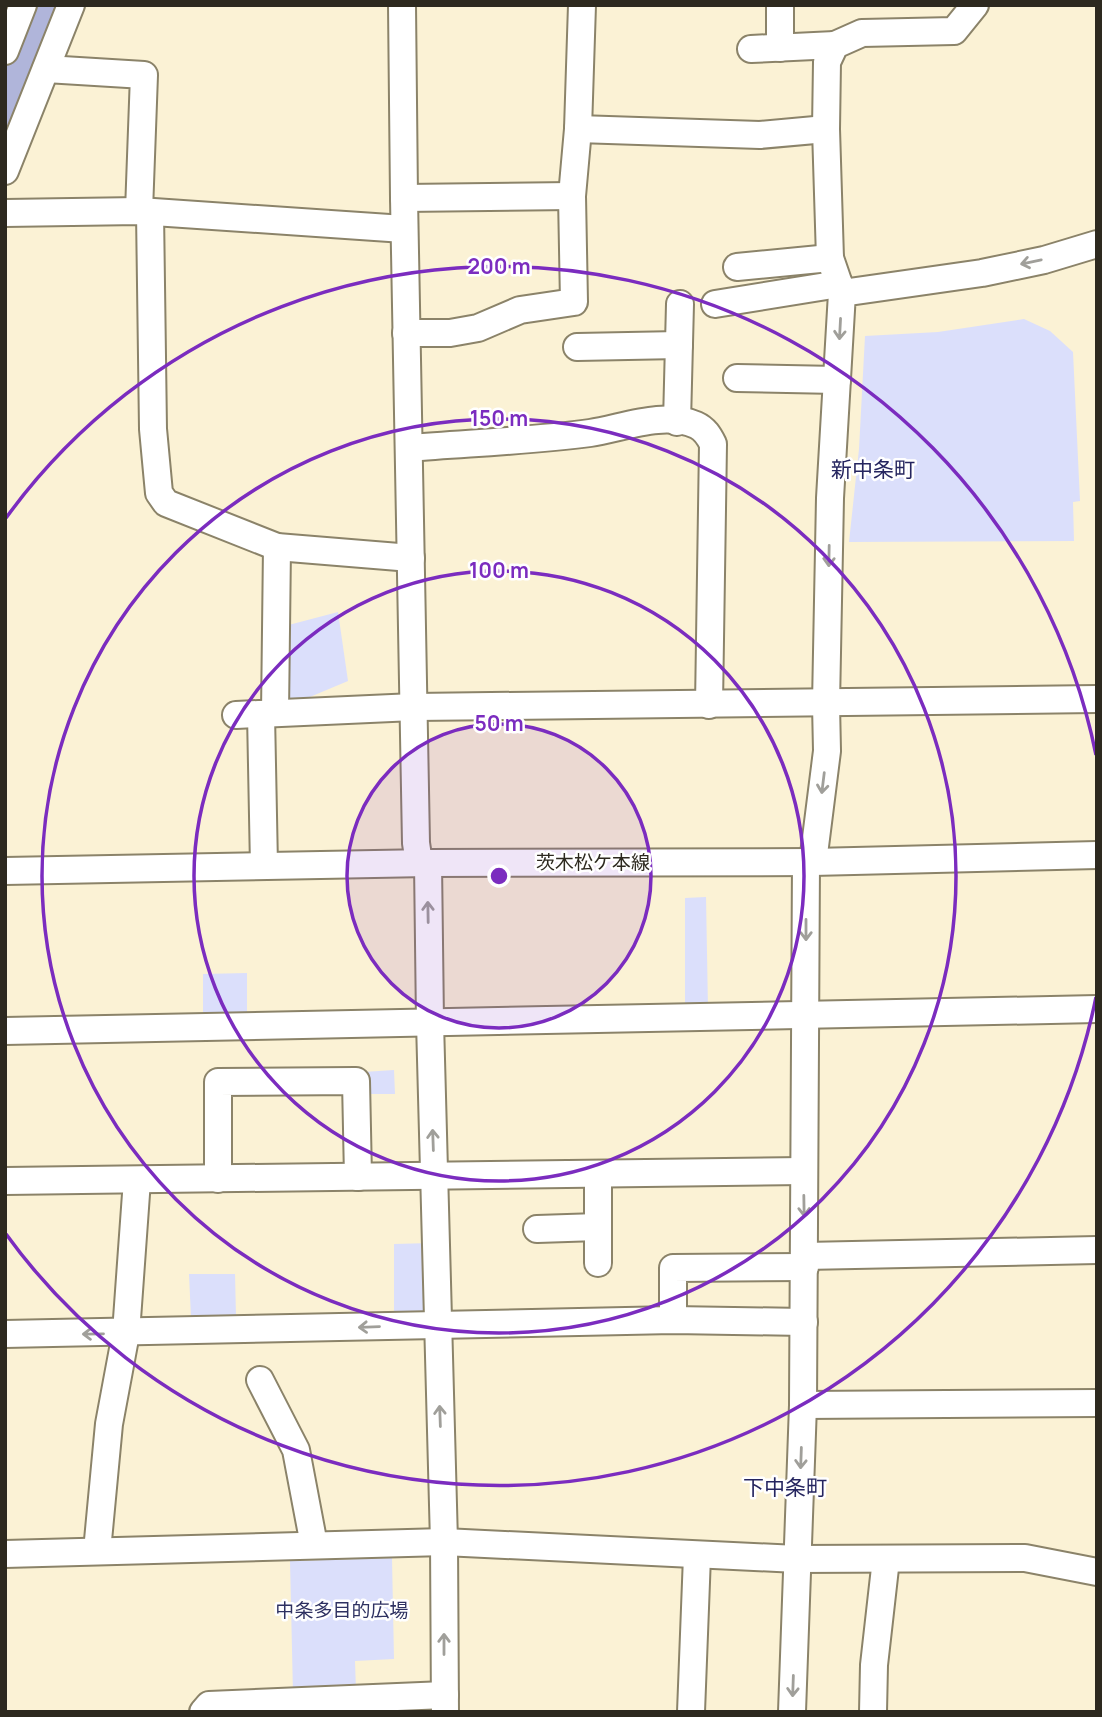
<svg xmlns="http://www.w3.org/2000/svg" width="1102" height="1717" viewBox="0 0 1102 1717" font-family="Manrope,'Noto Sans JP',sans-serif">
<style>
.green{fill:#dbdffb}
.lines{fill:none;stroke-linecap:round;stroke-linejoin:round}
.river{stroke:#b0b5da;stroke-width:37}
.minor-casing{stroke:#8b8369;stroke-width:30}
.minor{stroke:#fff;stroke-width:26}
.oneway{stroke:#a09f9a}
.ring{fill:none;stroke:#7b2cbf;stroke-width:3.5}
.labels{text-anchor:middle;stroke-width:5;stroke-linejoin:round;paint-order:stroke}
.street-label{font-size:19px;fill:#2d291f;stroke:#fff}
.park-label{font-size:19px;fill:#2e3161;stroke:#fff}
.neighbourhood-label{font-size:21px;fill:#25255f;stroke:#fff}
.centre{fill:#7b2cbf;stroke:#fff;stroke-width:3.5}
.ring-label{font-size:21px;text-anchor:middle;font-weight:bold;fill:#7b2cbf;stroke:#fff;stroke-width:5;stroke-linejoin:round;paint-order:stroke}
</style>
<rect width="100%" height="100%" fill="#fbf2d5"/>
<g class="green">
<path d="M 1024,319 L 1050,331 L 1073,352 L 1080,501 L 1073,502 L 1074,541 L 849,542 L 859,449 L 865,336 L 938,332 Z"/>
<path d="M 338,612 L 348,681 L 286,707 L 281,627 Z"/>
<path d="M 706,897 L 708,1009 L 685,1010 L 685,898 Z"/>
<path d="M 247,973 L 247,1017 L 203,1018 L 203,974 Z"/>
<path d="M 394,1070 L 395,1094 L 362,1094 L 363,1072 Z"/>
<path d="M 431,1243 L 432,1321 L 394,1322 L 394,1244 Z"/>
<path d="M 189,1274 L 235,1274 L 236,1316 L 191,1318 Z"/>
<path d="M 392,1558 L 394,1659 L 355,1661 L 356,1691 L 293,1694 L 290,1561 Z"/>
</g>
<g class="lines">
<path class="river" d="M 5,122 L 49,5"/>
<defs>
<g id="minor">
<path d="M 402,5 L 404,198 L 416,843 L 419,863"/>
<path d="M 780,48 L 780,5"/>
<path d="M 751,49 L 835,45"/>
<path d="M 5,51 L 23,5"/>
<path d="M 46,69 L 144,75 L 139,211"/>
<path d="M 578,129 L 760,135 L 826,129"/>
<path d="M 5,171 L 71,5"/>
<path d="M 404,198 L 572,196"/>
<path d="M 150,212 L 153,429 L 159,493 L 166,503 L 277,547 L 411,558"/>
<path d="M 5,213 L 139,211 L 404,229"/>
<path d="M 737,267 L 830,258"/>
<path d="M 842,293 L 830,258 L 826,129 L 827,62 L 835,45 L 862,33 L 954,31 L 975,5"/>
<path d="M 715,304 L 839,284"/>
<path d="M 406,333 L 450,333 L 478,328 L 520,310 L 574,302 L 572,196 L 578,129 L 582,5"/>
<path d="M 577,347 L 679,345"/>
<path d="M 737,378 L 837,380"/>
<path d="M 677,422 L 680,304"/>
<path d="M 409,448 C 469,443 530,441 590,433 C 623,428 663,411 696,425 C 705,429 709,436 713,444 L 709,705"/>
<path d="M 275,713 L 277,547"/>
<path d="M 261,714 L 264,866"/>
<path d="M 236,715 L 414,707 L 1097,699"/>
<path d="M 813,862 L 827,751 L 826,704 L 830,498 L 842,293 L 982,273 L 1044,260 L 1097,244"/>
<path d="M 428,863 L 430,1022 L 444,1542 L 445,1712"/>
<path d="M 5,871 L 428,863 L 813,862 L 1097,855"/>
<path d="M 5,1031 L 1097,1009"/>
<path d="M 218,1179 L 218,1082 L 356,1081 L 358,1177"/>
<path d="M 5,1181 L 804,1171"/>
<path d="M 537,1229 L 598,1227"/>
<path d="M 805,1256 L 1097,1250"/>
<path d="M 598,1263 L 598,1174"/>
<path d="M 673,1320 L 673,1268 L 805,1267"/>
<path d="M 5,1334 L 673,1320 L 804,1322"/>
<path d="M 260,1380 L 296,1450 L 314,1545"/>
<path d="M 803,1405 L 1097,1403"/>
<path d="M 97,1551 L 109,1424 L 126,1333 L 137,1180"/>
<path d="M 5,1554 L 444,1542 L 797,1559 L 1025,1558 L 1097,1572"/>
<path d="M 203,1712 L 209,1705 L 445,1695"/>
<path d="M 691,1712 L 697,1556"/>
<path d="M 792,1712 L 803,1405 L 806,862"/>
<path d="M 873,1712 L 874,1665 L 886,1559"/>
</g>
</defs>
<use href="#minor" class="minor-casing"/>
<use href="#minor" class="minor"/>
</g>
<defs><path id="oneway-shaft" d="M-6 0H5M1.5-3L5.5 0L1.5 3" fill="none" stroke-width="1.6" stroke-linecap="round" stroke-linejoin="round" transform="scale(1.75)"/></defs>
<g class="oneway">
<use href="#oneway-shaft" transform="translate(1031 262) rotate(168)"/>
<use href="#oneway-shaft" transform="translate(840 329) rotate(93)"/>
<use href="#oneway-shaft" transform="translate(829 556) rotate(91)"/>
<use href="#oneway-shaft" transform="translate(823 783) rotate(97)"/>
<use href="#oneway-shaft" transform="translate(428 912) rotate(-91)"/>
<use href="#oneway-shaft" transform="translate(806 930) rotate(90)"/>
<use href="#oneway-shaft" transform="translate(433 1140) rotate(-92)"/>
<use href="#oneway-shaft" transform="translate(804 1206) rotate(89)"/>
<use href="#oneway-shaft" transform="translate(369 1327) rotate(178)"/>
<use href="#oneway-shaft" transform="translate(93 1334) rotate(179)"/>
<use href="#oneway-shaft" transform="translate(440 1416) rotate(-92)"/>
<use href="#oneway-shaft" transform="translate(801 1458) rotate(92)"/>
<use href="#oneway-shaft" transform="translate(444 1644) rotate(-90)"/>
<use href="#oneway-shaft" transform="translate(793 1686) rotate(92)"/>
</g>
<circle cx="499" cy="876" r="152" fill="#7b2cbf" fill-opacity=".12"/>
<g class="ring">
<circle cx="499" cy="876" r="152"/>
<circle cx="499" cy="876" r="305"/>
<circle cx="499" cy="876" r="457"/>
<path d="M1096 997A609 609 0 0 1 6 1234M6 518A609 609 0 0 1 1096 755"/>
</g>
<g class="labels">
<g class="street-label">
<text x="593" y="869">茨木松ケ本線</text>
</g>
<g class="park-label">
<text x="342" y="1617">中条多目的広場</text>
</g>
<g class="neighbourhood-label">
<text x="873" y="477">新中条町</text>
<text x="785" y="1495">下中条町</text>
</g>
</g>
<circle cx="499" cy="876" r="10" class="centre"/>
<g class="ring-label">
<text x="499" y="274">200 m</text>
<text x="499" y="426">150 m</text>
<text x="499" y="578">100 m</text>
<text x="499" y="731">50 m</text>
</g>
<rect width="1102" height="1717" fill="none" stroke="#2d291f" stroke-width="14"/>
</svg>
